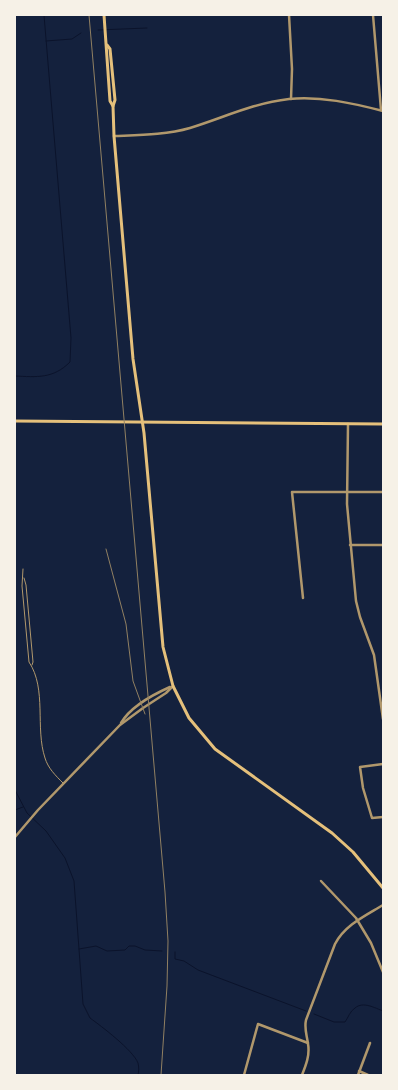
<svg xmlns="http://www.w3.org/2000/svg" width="398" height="1090" viewBox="0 0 398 1090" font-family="'Sofia Sans Condensed',sans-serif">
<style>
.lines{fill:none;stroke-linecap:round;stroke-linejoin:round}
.stream{stroke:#0b132b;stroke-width:1}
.service{stroke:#b1986c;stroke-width:1}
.minor{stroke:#b1986c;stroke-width:2.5}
.tertiary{stroke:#b1986c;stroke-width:2.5}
.secondary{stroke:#e5c07b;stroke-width:3}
.rail{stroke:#918062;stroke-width:1}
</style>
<rect width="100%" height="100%" fill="#14213d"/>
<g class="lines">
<g class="stream">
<path d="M 98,30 L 147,28"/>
<path d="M 46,41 L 72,39 L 81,33"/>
<path d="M 15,376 C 37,377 53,379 70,362 L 71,338 L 44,15"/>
<path d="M 15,790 L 27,813 L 46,831 L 65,858 L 74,881 L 83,1004 L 90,1018 C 101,1026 133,1050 138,1063 C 139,1067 139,1071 138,1075"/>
<path d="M 15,810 L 23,807"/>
<path d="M 79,949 L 96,946 L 107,951 L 125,950 L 129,946 L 135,946 L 145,950 L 162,951"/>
<path d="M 175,952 L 175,959 L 184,961 L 198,970 L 306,1011"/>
<path d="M 314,1014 L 334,1022 L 345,1022 C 348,1018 350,1011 355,1008 C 363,1001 375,1008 383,1011"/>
</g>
<g class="service">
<path d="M 23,569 L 22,586 L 29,662 C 47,689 35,728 45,758 C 48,768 55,775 63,783"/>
<path d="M 24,578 L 26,585 L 33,662 L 32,665"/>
</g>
<g class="minor">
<path d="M 289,15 L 292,69 L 291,99"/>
<path d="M 373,15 L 381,110"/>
<path d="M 114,136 C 139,135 166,135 190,128 C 223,118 253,103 289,99 C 321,96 352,103 383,111"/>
<path d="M 348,424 L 347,504 L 356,601 L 360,617 L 374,655 L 383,719"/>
<path d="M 350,545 L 383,545"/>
<path d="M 303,598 L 292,492 L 383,492"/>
<path d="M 383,764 L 360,767 L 363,788 L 372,818 L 383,817"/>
<path d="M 321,881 L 356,918 L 371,943 L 383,972"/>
<path d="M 359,1071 L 368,1075"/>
<path d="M 244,1075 L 258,1024 L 308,1043"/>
<path d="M 302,1075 C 306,1065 310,1055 308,1044 C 307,1035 304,1029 306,1020 L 335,944 C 345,925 365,916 383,905"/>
<path d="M 358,1075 L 370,1043"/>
</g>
<g class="tertiary">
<path d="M 121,723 C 131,706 152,695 170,687"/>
<path d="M 15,837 L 38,810 L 120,725 L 143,708 L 166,693 L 173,686"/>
</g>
<g class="secondary">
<path d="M 104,15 L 110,101 L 113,106"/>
<path d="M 107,45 L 110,49 L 115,100 L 113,106 L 114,136 L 133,359 L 144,433 L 163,647 L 173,686 L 189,718 L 215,749 L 332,833 L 353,852 L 383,888"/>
<path d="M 15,421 L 383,424"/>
</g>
<g class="rail">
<path d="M 89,15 L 165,892 L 168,941 L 167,986 L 161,1075"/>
<path d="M 106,549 L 126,624 L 133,681 L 145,714"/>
</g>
</g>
<rect width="398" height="1090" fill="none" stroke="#f6f1e7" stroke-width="32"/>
</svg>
